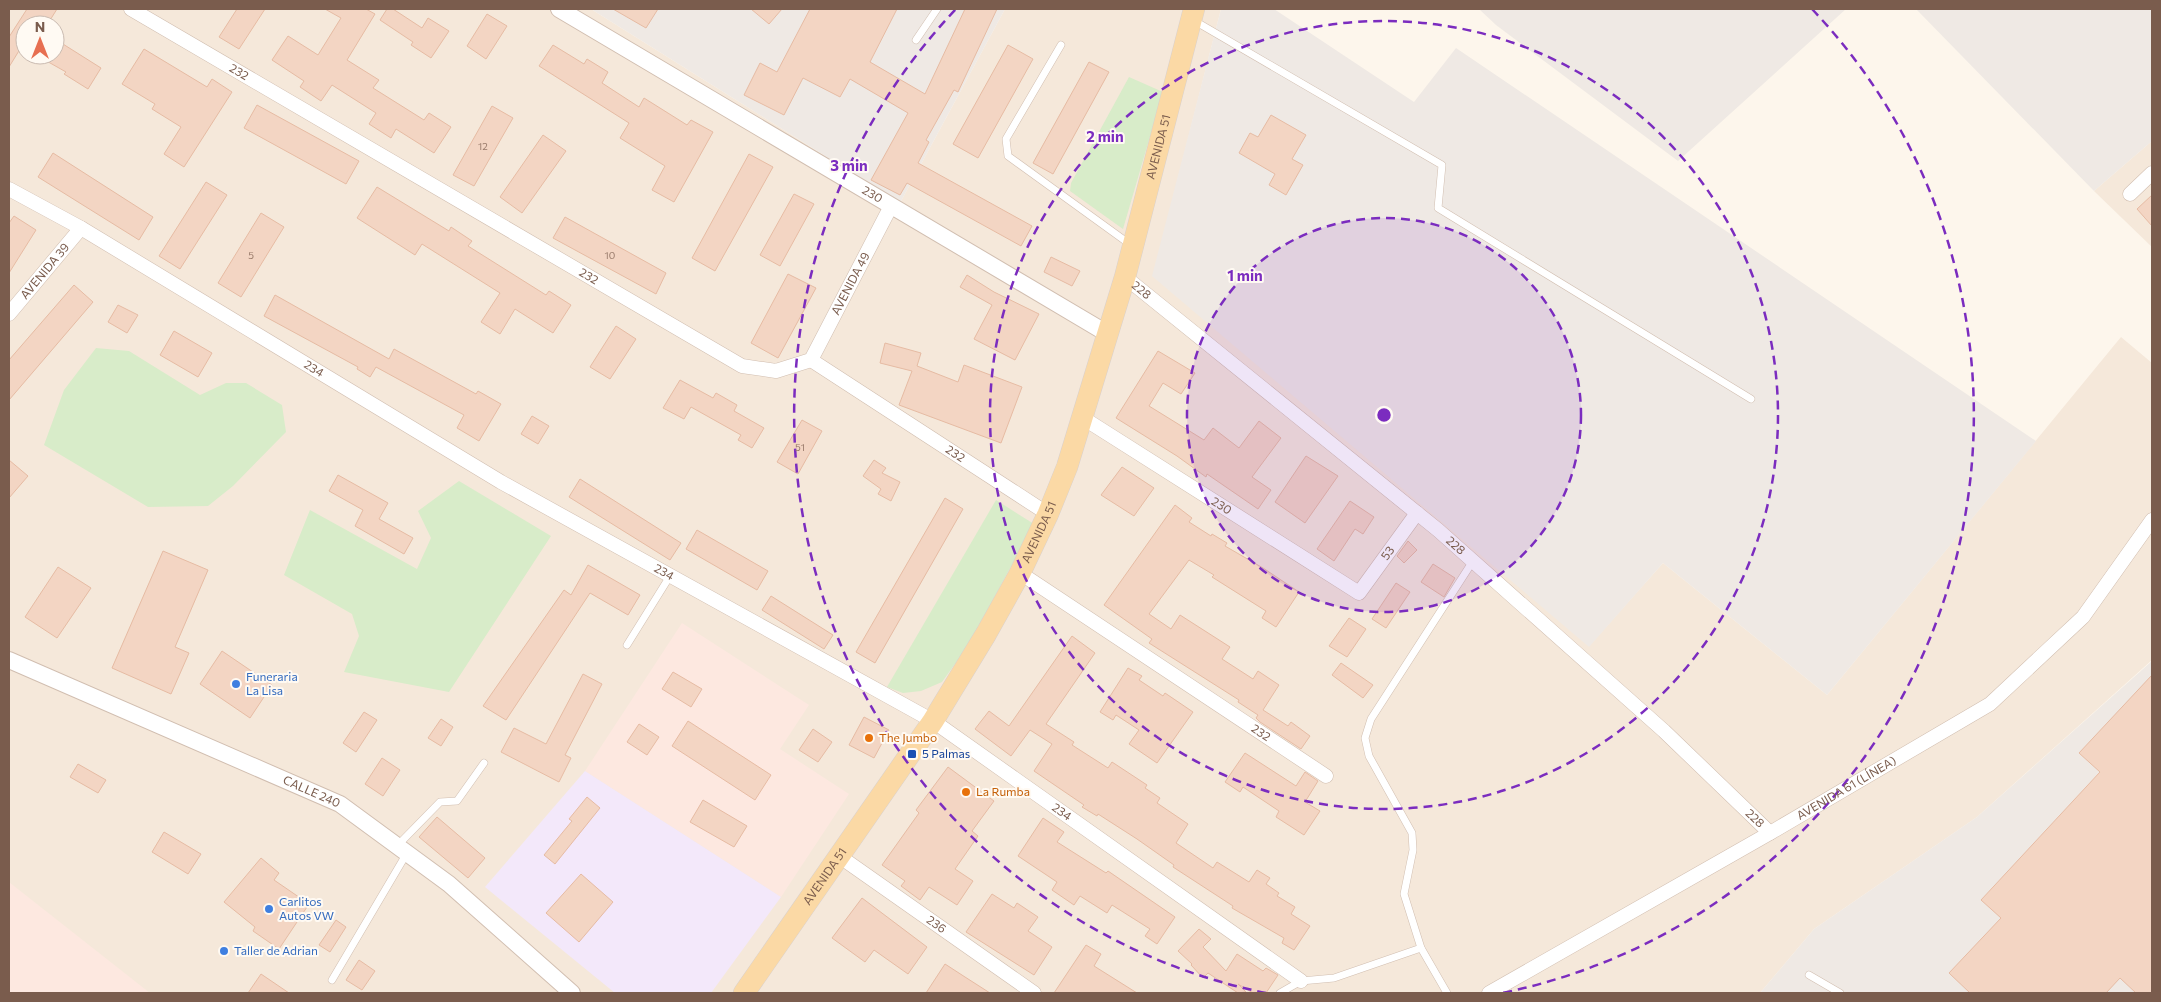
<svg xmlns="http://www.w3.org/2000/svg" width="2161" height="1002" viewBox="0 0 2161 1002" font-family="Commissioner,sans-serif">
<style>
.residential{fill:#f5e8da;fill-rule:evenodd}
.commercial{fill:#fde8e0}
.industrial{fill:#efe9e4}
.education{fill:#f3e8fa}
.green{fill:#d8ecc9}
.building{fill:#f3d5c3;stroke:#e6bba3}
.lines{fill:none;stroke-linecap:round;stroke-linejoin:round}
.service-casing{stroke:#d1beb0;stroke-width:8}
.minor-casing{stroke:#d1beb0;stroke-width:15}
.tertiary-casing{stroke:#d1beb0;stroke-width:18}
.primary-casing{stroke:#dad1cd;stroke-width:22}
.service{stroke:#fff;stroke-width:7}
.minor{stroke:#fff;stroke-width:14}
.tertiary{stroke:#fff;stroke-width:16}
.primary{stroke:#fbd9a5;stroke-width:21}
.ring{fill:none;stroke:#7b2cbf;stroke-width:2.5;stroke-dasharray:9 6}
.shop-dot{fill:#3f7fe0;stroke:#fffaf3;stroke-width:2}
.food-dot{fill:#e8710a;stroke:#fffaf3;stroke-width:2}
.transit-dot{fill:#1a4fb4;stroke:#fffaf3;stroke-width:2}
.labels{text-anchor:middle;stroke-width:4;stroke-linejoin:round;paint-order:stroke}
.number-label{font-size:10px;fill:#987a6a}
.street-label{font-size:12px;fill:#7a5c4d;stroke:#fffaf3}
.shop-label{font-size:12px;fill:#366cbe;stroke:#fffaf3;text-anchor:start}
.food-label{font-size:12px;fill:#c56008;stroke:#fffaf3;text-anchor:start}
.transit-label{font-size:12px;fill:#164399;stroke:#fffaf3;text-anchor:start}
.centre{fill:#7b2cbf;stroke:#fffaf3;stroke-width:2.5}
.ring-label{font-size:15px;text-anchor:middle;font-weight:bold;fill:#7b2cbf;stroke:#fffaf3;stroke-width:4;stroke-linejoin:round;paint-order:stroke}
</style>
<rect width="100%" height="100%" fill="#fdf6ec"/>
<g class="residential">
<path d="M 9,9 L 591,9 L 900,203 L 1005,9 L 1221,9 L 1153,276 L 1589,646 L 1663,563 L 1827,695 L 2121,337 L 2152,363 L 2152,660 L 1977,817 L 1814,929 L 1760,993 L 9,993 ZM 25,25 L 55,25 L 55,55 L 25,55 Z"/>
<path d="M 2152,141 L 2152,247 L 2094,191 Z"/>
</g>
<g class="commercial">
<path d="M 682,623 L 809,705 L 780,749 L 849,794 L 781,897 L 585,771 Z"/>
<path d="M 9,882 L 150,993 L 9,993 Z"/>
</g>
<g class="industrial">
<path d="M 591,9 L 1005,9 L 900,203 Z"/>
<path d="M 1221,9 L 1274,9 L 1414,102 L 1456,48 L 2036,441 L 1827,695 L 1663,563 L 1589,647 L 1152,276 Z"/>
<path d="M 1479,9 L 1846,9 L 1678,161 L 1496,25 Z"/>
<path d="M 1916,9 L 2152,9 L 2152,141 L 2094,191 Z"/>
<path d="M 2152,661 L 2152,993 L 1760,993 L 1814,929 L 1977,817 Z"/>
</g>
<path class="education" d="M 585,771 L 781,897 L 711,993 L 615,993 L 485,887 Z"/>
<g class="green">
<path d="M 1129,77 L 1163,92 L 1123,229 L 1070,191 L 1071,183 Z"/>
<path d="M 96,348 L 129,351 L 200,395 L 226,383 L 246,383 L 282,405 L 286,432 L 233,486 L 208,506 L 148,507 L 44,445 L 64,390 Z"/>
<path d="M 459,481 L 551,536 L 449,692 L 344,672 L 359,636 L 352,614 L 284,575 L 310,510 L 417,569 L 431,538 L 418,511 Z"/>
<path d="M 996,500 L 1034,524 L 968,646 L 942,682 L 921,691 L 903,693 L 887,687 Z"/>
</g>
<g class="building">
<path d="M 27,9 L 57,9 L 47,25 L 25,25 L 25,41 L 9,67 L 9,37 Z"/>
<path d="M 237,9 L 265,9 L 239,49 L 219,37 Z"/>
<path d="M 325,9 L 366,9 L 375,14 L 347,60 L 379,80 L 373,88 L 424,120 L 429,113 L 451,127 L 434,153 L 396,129 L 391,138 L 369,124 L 376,113 L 332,85 L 321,101 L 300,87 L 304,81 L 272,60 L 288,36 L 318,55 L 341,18 Z"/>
<path d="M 387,9 L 393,9 L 422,28 L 428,18 L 449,31 L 431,58 L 411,45 L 413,42 L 380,20 Z"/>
<path d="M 613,9 L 658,9 L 646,28 Z"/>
<path d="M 751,9 L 782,9 L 769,24 Z"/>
<path d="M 810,9 L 897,9 L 870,62 L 925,94 L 965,9 L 997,9 L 958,92 L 954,90 L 926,140 L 929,142 L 918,163 L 1032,226 L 1021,246 L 907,183 L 900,195 L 871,180 L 908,113 L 850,79 L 840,97 L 803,78 L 784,115 L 744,95 L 760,63 L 777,72 Z"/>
<path d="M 487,14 L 507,26 L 486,59 L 467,46 Z"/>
<path d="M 55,39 L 101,68 L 88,89 L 64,74 L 66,72 L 36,55 L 55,55 Z"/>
<path d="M 553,45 L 584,64 L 587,59 L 608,72 L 602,83 L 639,107 L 644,98 L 687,125 L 691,120 L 713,132 L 674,202 L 652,190 L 665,166 L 620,138 L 629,123 L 539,66 Z"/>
<path d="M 1008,45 L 1033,59 L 978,158 L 953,144 Z"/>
<path d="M 144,49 L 207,87 L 212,79 L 232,92 L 184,167 L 164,154 L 181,127 L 152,109 L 155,104 L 122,84 Z"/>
<path d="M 1089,62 L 1109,72 L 1053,174 L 1033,163 Z"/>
<path d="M 257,105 L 359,161 L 346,184 L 244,128 Z"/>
<path d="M 492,106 L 513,118 L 474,186 L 453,175 Z"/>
<path d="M 1271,115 L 1306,135 L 1292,159 L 1303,165 L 1286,195 L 1269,185 L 1275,174 L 1239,153 L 1250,133 L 1258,137 Z"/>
<path d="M 543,135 L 566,151 L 522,213 L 500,197 Z"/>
<path d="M 53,153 L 153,217 L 139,240 L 38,177 Z"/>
<path d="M 749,154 L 773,167 L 715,271 L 692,258 Z"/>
<path d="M 206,182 L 227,195 L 180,269 L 159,256 Z"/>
<path d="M 377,187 L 449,231 L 451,227 L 472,241 L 468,246 L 546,295 L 549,291 L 571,305 L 553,333 L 515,309 L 500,334 L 481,322 L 500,293 L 422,244 L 415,255 L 357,218 Z"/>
<path d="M 794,194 L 814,204 L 780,266 L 760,255 Z"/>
<path d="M 2152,195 L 2152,226 L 2137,209 Z"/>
<path d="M 261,213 L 284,227 L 241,297 L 218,283 Z"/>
<path d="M 14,216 L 36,230 L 9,273 L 9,223 Z"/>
<path d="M 565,217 L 666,273 L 656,294 L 553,238 Z"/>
<path d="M 1051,257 L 1080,271 L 1072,286 L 1044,272 Z"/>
<path d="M 788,274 L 816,288 L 778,358 L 751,343 Z"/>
<path d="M 967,275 L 994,292 L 1039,314 L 1015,360 L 974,339 L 992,305 L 960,287 Z"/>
<path d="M 74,285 L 93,302 L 9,400 L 9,360 Z"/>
<path d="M 275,295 L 389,359 L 394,349 L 476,394 L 478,391 L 501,404 L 479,441 L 457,428 L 464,415 L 376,367 L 370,377 L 357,369 L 358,367 L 264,316 Z"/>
<path d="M 118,305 L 138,315 L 127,333 L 108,322 Z"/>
<path d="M 616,326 L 636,339 L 610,379 L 590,367 Z"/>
<path d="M 174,331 L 212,353 L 198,377 L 160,355 Z"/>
<path d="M 885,343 L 921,353 L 917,366 L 958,382 L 964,365 L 1022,387 L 1001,443 L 899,405 L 912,371 L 880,363 Z"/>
<path d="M 1158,351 L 1195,373 L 1181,394 L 1163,383 L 1149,406 L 1204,440 L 1213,428 L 1239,448 L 1259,421 L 1281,438 L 1252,477 L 1271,490 L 1258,509 L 1207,474 L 1206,477 L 1177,456 L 1116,418 Z"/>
<path d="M 680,380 L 713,398 L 716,393 L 737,405 L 734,411 L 764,428 L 752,448 L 738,440 L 741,435 L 691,407 L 684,419 L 663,408 Z"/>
<path d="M 532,416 L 549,426 L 538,444 L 521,434 Z"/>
<path d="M 802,420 L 822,431 L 798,474 L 777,462 Z"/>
<path d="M 1306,456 L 1338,476 L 1305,523 L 1275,502 Z"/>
<path d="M 9,460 L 28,476 L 9,498 Z"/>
<path d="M 874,460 L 886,468 L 882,473 L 900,482 L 891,501 L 878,494 L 881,489 L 863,476 Z"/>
<path d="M 1122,467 L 1154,488 L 1134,516 L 1101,495 Z"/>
<path d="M 338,475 L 388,503 L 379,519 L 413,538 L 404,554 L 355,526 L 363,510 L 329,491 Z"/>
<path d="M 580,479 L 681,543 L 670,560 L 569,497 Z"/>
<path d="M 945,498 L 963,509 L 875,663 L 856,652 Z"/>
<path d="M 1350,501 L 1374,517 L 1363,534 L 1355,529 L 1334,561 L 1317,549 Z"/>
<path d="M 1175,505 L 1192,518 L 1189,522 L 1211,536 L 1212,534 L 1227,543 L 1225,546 L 1263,568 L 1299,592 L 1276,627 L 1262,618 L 1266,611 L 1212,577 L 1214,575 L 1189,560 L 1149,614 L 1171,629 L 1180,615 L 1230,647 L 1222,659 L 1253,679 L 1258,671 L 1279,685 L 1263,710 L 1288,726 L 1291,722 L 1310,736 L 1301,749 L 1260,722 L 1256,718 L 1258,715 L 1238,702 L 1239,700 L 1149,643 L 1152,639 L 1104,605 Z"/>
<path d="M 697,530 L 768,571 L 757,590 L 686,549 Z"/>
<path d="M 1408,541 L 1417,550 L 1404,563 L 1397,556 Z"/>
<path d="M 163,551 L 208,570 L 175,647 L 189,653 L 171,694 L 112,668 Z"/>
<path d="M 1433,564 L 1455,578 L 1444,597 L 1421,582 Z"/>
<path d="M 588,565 L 640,595 L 628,615 L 590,593 L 506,720 L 483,706 L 564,590 L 571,595 Z"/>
<path d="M 58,567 L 91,588 L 57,638 L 25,617 Z"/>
<path d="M 1396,583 L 1410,592 L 1386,628 L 1372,619 Z"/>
<path d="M 771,596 L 833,635 L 824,649 L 762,610 Z"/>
<path d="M 1349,618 L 1366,629 L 1347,657 L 1329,646 Z"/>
<path d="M 1072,636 L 1095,653 L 1046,724 L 1074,742 L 1072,745 L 1108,768 L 1112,762 L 1147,785 L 1145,788 L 1160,798 L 1157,803 L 1188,824 L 1176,843 L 1213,868 L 1217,862 L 1249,882 L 1257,870 L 1270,878 L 1266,884 L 1279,893 L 1277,896 L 1295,907 L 1291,914 L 1310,926 L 1294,950 L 1282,943 L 1284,938 L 1232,908 L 1233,906 L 1173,867 L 1174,865 L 1137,839 L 1098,814 L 1097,816 L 1082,807 L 1084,805 L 1034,771 L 1052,744 L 1030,730 L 1011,756 L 975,729 L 989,711 L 1009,726 Z"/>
<path d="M 222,651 L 272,685 L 250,718 L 200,684 Z"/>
<path d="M 1341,663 L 1373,685 L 1363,698 L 1332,675 Z"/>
<path d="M 1128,668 L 1142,676 L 1139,680 L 1163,696 L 1165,693 L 1193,712 L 1157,763 L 1129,744 L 1139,730 L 1116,715 L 1113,720 L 1100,712 Z"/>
<path d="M 673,672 L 702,689 L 691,707 L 662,689 Z"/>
<path d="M 583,674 L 602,684 L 565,755 L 571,758 L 559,782 L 501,752 L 514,728 L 546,744 Z"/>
<path d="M 2152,675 L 2152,993 L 2136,993 L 2120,978 L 2106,993 L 1970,993 L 1949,973 L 2001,918 L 1981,900 L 2100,772 L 2079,753 Z"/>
<path d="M 364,712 L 377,720 L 356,752 L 343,743 Z"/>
<path d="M 864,717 L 889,730 L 874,758 L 849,745 Z"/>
<path d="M 441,719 L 453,727 L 441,746 L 428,738 Z"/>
<path d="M 688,721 L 771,775 L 755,800 L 672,746 Z"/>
<path d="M 639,724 L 659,737 L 647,755 L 627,742 Z"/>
<path d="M 813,729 L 832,742 L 818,762 L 799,750 Z"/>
<path d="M 1245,753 L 1296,786 L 1305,772 L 1318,781 L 1305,802 L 1320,811 L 1304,835 L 1276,817 L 1279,811 L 1243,787 L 1240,792 L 1225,782 Z"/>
<path d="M 382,758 L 400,770 L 383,796 L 365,784 Z"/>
<path d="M 78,764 L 106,780 L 98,793 L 70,777 Z"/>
<path d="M 948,767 L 994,801 L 972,831 L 978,836 L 955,869 L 973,881 L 957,905 L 929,887 L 920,900 L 901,886 L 905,881 L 882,865 L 919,813 L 916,810 Z"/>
<path d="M 587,797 L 600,808 L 555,864 L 544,855 L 572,821 L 569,819 Z"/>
<path d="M 703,800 L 747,826 L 734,847 L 690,822 Z"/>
<path d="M 437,817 L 485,858 L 468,878 L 419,837 Z"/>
<path d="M 1043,818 L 1064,832 L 1057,842 L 1106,873 L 1108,871 L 1175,917 L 1157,944 L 1145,936 L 1150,929 L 1112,905 L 1107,913 L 1080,896 L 1074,905 L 1052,890 L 1057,882 L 1018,856 Z"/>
<path d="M 164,832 L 201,854 L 188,874 L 152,852 Z"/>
<path d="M 261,858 L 279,873 L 274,880 L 309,904 L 279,949 L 253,931 L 255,927 L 224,902 Z"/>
<path d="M 581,874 L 613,902 L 579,942 L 546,913 Z"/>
<path d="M 992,894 L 1014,908 L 1017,903 L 1038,917 L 1028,931 L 1052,947 L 1034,975 L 966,932 Z"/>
<path d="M 862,898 L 927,947 L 908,974 L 874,950 L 865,962 L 832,938 Z"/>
<path d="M 336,920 L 346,927 L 330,952 L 319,945 Z"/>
<path d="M 1199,929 L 1211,939 L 1203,947 L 1226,971 L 1237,954 L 1263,971 L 1266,968 L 1278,975 L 1266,993 L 1253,993 L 1238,984 L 1246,992 L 1238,993 L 1208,973 L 1203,978 L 1191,965 L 1192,964 L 1178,951 Z"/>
<path d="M 1086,945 L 1101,954 L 1094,966 L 1137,993 L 1054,993 Z"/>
<path d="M 359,960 L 375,971 L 362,990 L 346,980 Z"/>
<path d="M 945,964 L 965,977 L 990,993 L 926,993 Z"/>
<path d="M 261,974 L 289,993 L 248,993 Z"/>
</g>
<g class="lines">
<defs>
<g id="service">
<path d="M 1193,20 L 1442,165 L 1438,208 L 1751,399"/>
<path d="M 916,40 L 937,9"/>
<path d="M 1061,45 L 1006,139 L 1008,156 L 1131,245"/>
<path d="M 627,645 L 670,576"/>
<path d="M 397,846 L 440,802 L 457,801 L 484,763"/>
<path d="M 1809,975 L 1840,993"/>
<path d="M 332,980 L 407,853"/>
<path d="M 1280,993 L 1301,981 L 1334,978 L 1421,948"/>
<path d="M 1447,993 L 1421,948 L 1404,894 L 1413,850 L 1412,833 L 1369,756 L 1365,738 L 1371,719 L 1473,561"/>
</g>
<g id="minor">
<path id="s1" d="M 131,9 L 742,366 L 776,371 L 811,360"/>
<path id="s2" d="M 9,189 L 81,228 L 501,482 L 933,721 L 1301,981"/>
<path d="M 2130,194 L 2152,173"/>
<path id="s3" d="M 1125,277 L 1438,530 L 1664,731 L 1770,833"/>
<path id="s4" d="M 9,314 L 81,228"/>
<path id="s5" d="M 811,360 L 1048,514"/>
<path id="s6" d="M 811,360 L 891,206"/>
<path id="s7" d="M 1083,418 L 1359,593 L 1417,513"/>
<path id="s8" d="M 1020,573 L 1326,776"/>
<path id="s9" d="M 839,856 L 1034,993"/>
<path id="s10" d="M 1489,993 L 1770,833 L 1990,704 L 2083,617 L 2152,520"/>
</g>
<g id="tertiary">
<path id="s11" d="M 559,9 L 1108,334"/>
<path id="s12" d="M 9,660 L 340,804 L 449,884 L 572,993"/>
</g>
<g id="primary">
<path id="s13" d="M 744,993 L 933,721 L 986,634 L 1020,573 L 1048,514 L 1067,467 L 1125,277 L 1194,9"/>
</g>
</defs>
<use href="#service" class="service-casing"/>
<use href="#minor" class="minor-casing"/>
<use href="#tertiary" class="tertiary-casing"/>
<use href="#primary" class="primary-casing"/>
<use href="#service" class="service"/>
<use href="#minor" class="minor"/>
<use href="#tertiary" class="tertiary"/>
<use href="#primary" class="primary"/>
</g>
<circle cx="1384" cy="415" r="197" fill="#7b2cbf" fill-opacity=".12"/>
<g class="ring">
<circle cx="1384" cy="415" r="197"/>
<circle cx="1384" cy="415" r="394"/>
<path d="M1266 993A590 590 0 0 1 956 9M1812 9A590 590 0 0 1 1502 993"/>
</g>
<g class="shop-dot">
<circle cx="236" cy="684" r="5"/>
<circle cx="269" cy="909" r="5"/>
<circle cx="224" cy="951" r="5"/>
</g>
<g class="food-dot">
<circle cx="869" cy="738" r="5"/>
<circle cx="966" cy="792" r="5"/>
</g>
<rect class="transit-dot" x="907" y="749" width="10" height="10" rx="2.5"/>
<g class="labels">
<g class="number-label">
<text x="483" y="150">12</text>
<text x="251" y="259">5</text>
<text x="610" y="259">10</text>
<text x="800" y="451">51</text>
</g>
<g class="street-label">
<text dy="4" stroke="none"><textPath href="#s1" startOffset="125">232</textPath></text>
<text dy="4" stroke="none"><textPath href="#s13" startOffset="952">AVENIDA 51</textPath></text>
<text dy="4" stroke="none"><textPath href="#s11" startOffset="364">230</textPath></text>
<text dy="4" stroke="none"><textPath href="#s4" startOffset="56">AVENIDA 39</textPath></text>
<text dy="4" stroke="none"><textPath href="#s1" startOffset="530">232</textPath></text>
<text dy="4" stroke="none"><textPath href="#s6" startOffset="86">AVENIDA 49</textPath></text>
<text dy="4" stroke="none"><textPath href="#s3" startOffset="21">228</textPath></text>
<text dy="4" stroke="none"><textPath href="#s2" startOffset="354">234</textPath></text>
<text dy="4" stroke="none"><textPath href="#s5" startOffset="172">232</textPath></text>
<text dy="4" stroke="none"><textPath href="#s7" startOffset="164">230</textPath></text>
<text dy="4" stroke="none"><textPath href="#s13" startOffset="548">AVENIDA 51</textPath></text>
<text dy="4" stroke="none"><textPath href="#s3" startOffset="426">228</textPath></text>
<text dy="4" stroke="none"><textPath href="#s7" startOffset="376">53</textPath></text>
<text dy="4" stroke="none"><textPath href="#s2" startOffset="759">234</textPath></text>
<text dy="4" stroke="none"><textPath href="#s8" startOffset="289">232</textPath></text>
<text dy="4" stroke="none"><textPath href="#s10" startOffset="412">AVENIDA 61 (LÍNEA)</textPath></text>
<text dy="4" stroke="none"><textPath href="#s12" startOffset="330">CALLE 240</textPath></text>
<text dy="4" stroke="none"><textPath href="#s2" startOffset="1224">234</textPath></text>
<text dy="4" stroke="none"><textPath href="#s3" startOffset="831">228</textPath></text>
<text dy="4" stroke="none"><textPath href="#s13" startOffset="142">AVENIDA 51</textPath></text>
<text dy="4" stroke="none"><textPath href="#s9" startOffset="119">236</textPath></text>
</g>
<g class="shop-label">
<text x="246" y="681">Funeraria<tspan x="246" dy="14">La Lisa</tspan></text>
<text x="279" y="906">Carlitos<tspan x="279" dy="14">Autos VW</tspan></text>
<text x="234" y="955">Taller de Adrian</text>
</g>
<g class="food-label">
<text x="879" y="742">The Jumbo</text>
<text x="976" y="796">La Rumba</text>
</g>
<g class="transit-label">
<text x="922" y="758">5 Palmas</text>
</g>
</g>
<circle cx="1384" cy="415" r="8" class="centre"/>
<g class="ring-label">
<text x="1105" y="142">2 min</text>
<text x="849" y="171">3 min</text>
<text x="1245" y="281">1 min</text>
</g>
<rect width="2161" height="1002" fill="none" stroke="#7a5c4d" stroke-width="20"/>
<g transform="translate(40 40)"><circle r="24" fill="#fffaf3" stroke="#cabbb1"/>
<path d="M0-4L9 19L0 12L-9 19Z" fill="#e76f51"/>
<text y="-8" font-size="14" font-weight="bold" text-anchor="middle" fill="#7a5c4d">N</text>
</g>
</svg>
